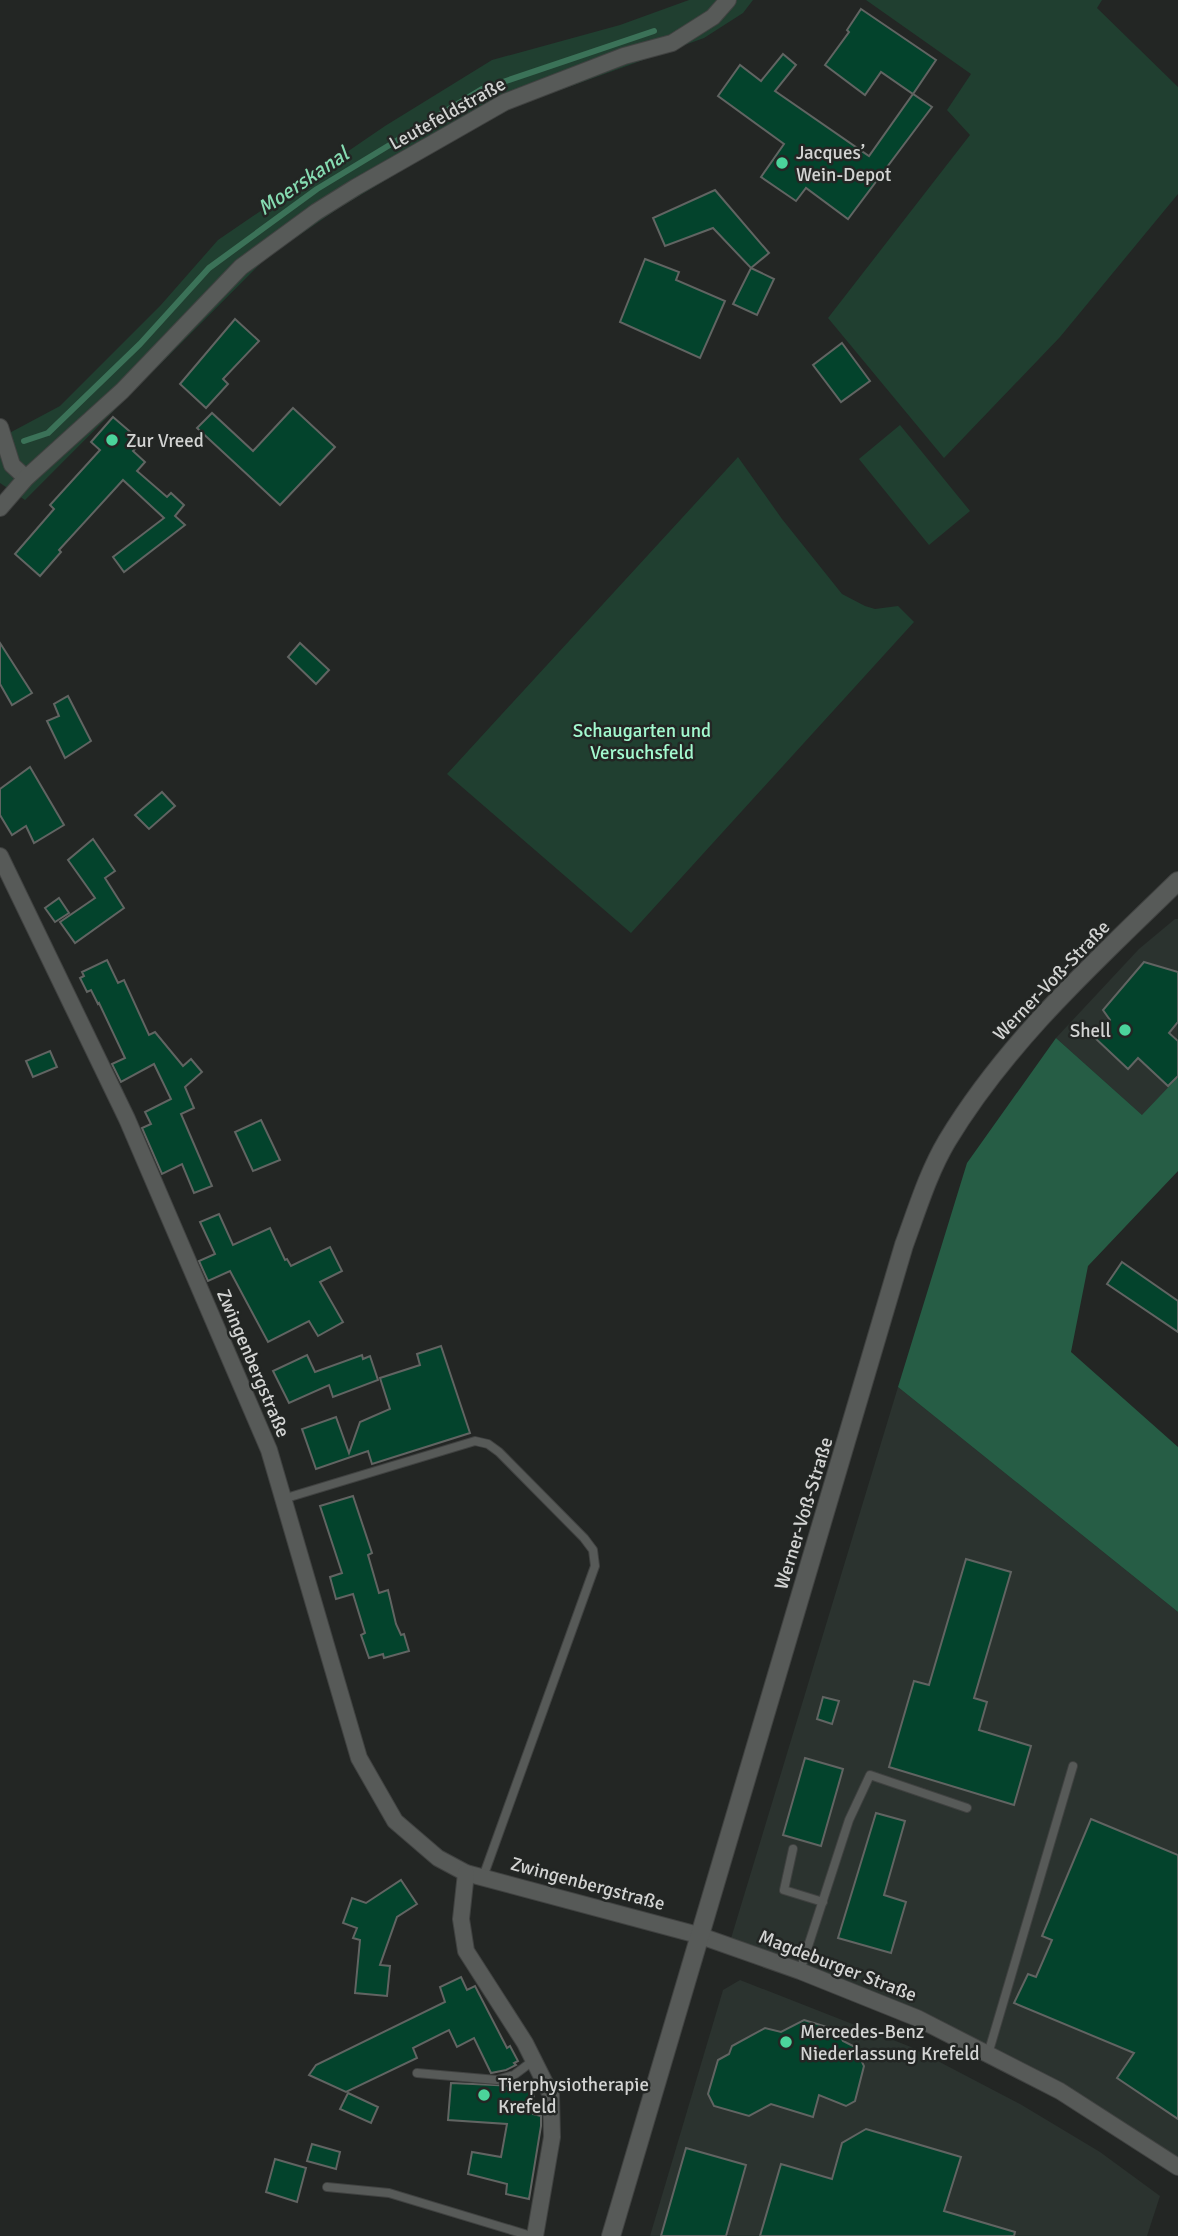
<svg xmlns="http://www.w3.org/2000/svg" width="1178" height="2236" viewBox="0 0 1178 2236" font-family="Signika,sans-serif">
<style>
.built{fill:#2b332f}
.green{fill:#203f30}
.forest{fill:#265d45}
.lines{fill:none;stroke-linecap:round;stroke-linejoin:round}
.stream{stroke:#3b7258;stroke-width:6}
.building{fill:#03432c;stroke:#616462;stroke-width:2}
.service-casing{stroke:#404241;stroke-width:10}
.minor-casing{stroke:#404241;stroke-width:18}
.secondary-casing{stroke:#404241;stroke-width:20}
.service{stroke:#575a58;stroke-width:8}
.minor{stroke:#575a58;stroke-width:16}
.secondary{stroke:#575a58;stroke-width:18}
.poi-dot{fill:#4bd49b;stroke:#232624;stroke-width:2.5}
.labels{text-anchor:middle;stroke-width:5;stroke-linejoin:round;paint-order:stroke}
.street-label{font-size:19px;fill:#d3d4d3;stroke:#232624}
.poi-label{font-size:19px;fill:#d3d4d3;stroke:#232624;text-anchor:start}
.park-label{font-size:19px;fill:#a3f9cf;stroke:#232624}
.water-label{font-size:21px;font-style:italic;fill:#85dbb1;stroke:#232624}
</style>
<rect width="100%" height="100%" fill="#232624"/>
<g class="built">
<path d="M 1175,919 L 1178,919 L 1178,1077 L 1143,1116 L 1056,1038 L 1139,949 Z"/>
<path d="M 898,1387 L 1178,1612 L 1178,2167 L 917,2018 L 729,1945 Z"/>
<path d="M 740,1980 L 911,2047 L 1020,2104 L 1100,2152 L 1160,2196 L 1147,2236 L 650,2236 L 723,1990 Z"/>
</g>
<g class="green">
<path d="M 689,0 L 753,0 L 743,13 L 704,38 L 516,106 L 456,138 L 339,208 L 266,258 L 25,500 L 0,483 L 0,438 L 60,406 L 160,306 L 218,240 L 385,126 L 492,60 L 620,25 Z"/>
<path d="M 866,0 L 1102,0 L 1097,8 L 1178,87 L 1178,194 L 1060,337 L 944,458 L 828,318 L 970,135 L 947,110 L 971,74 Z"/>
<path d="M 900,425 L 970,511 L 929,545 L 859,459 Z"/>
<path d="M 738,457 L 782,519 L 842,594 L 865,606 L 875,609 L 898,606 L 914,622 L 631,933 L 447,774 Z"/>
</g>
<path class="forest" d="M 1056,1038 L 1142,1115 L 1178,1077 L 1178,1171 L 1088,1266 L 1071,1352 L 1178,1447 L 1178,1612 L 898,1387 L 967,1163 Z"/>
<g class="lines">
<path class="stream" d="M 24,441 L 48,433 L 140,344 L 209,268 L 317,189 L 482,89 L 654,31"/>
</g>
<g class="building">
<path d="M 861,9 L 936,60 L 913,94 L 881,72 L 865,95 L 825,65 L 849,32 L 847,30 Z"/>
<path d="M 783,54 L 796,65 L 775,91 L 869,156 L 913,94 L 932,107 L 848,219 L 806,188 L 796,201 L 761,177 L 784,144 L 718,96 L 740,65 L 761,81 Z"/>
<path d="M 715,190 L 769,253 L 751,268 L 713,228 L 665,246 L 653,218 Z"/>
<path d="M 645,259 L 679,272 L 676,280 L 725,301 L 700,358 L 620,322 Z"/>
<path d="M 751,268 L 774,279 L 757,315 L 733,304 Z"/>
<path d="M 235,319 L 259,341 L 223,379 L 228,384 L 206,408 L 180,384 Z"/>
<path d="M 842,343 L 870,381 L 841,402 L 813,365 Z"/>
<path d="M 293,408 L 335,447 L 280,505 L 197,428 L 212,413 L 253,451 Z"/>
<path d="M 113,417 L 142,442 L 133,451 L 145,462 L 137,471 L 167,497 L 171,493 L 184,505 L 175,516 L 185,525 L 124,572 L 113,557 L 164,518 L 123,480 L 59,550 L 61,552 L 40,576 L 15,554 L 54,509 L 50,505 L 100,450 L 91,442 Z"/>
<path d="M 0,643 L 32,693 L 12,705 L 0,684 Z"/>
<path d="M 300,643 L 329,670 L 316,684 L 288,657 Z"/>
<path d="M 68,696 L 91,741 L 65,758 L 47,721 L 59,716 L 54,704 Z"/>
<path d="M 30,767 L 64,825 L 34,843 L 26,826 L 12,835 L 0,815 L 0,789 Z"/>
<path d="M 162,792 L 175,806 L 149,829 L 135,815 Z"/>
<path d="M 93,839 L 115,871 L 105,878 L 124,908 L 75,943 L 60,922 L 95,898 L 68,860 Z"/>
<path d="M 59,898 L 69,913 L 55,922 L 45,908 Z"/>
<path d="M 107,960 L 118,983 L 124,980 L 149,1035 L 155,1032 L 183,1066 L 191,1059 L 202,1072 L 185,1087 L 194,1108 L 181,1114 L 212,1186 L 194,1193 L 182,1164 L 162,1174 L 142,1128 L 151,1124 L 145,1112 L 171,1099 L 154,1064 L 121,1082 L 112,1064 L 125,1058 L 99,1003 L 98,1004 L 91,990 L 87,992 L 80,978 L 84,976 L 82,972 Z"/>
<path d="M 1144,962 L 1178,972 L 1178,1022 L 1169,1033 L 1178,1041 L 1178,1076 L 1168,1086 L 1138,1058 L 1128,1069 L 1094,1037 L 1110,1020 L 1103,1010 Z"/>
<path d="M 50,1051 L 57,1067 L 33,1077 L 26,1061 Z"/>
<path d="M 261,1120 L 280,1160 L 253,1171 L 235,1132 Z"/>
<path d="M 219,1214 L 233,1245 L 270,1228 L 285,1260 L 287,1259 L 291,1266 L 330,1247 L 342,1271 L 320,1282 L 343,1322 L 318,1336 L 309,1321 L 268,1342 L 230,1271 L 208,1281 L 199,1261 L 215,1254 L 200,1222 Z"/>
<path d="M 1122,1262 L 1178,1301 L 1178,1332 L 1107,1284 Z"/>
<path d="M 441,1346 L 470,1433 L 372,1464 L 368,1451 L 316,1469 L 302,1429 L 336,1417 L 349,1453 L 360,1422 L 390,1409 L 380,1378 L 420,1365 L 417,1354 Z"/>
<path d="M 307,1355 L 315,1372 L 362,1355 L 363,1359 L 370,1356 L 378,1380 L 333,1397 L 329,1385 L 289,1403 L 273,1371 Z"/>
<path d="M 353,1496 L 372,1553 L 368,1555 L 379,1593 L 388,1590 L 396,1624 L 401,1635 L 404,1634 L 409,1651 L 384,1658 L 383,1654 L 369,1658 L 361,1635 L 365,1633 L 353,1594 L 336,1599 L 330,1577 L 342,1573 L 320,1506 Z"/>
<path d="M 966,1559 L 1011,1572 L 974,1698 L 987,1702 L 979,1730 L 1031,1746 L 1014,1805 L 889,1767 L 914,1681 L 929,1685 Z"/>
<path d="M 823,1697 L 839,1701 L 832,1724 L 817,1719 Z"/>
<path d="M 805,1758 L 843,1769 L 821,1846 L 783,1835 Z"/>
<path d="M 876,1813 L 905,1821 L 884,1895 L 906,1902 L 891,1953 L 838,1938 Z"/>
<path d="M 1091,1819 L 1178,1855 L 1178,2119 L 1117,2078 L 1134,2053 L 1014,2003 L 1028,1974 L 1036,1977 L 1052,1940 L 1042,1936 Z"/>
<path d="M 401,1880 L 417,1904 L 397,1917 L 380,1965 L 390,1966 L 387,1996 L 355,1993 L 360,1940 L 353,1938 L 357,1928 L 343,1923 L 352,1898 L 366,1903 Z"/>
<path d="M 461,1977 L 467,1990 L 475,1986 L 507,2048 L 510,2046 L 518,2061 L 514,2063 L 516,2065 L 506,2070 L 491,2073 L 474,2038 L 457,2047 L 449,2030 L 413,2048 L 417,2058 L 346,2092 L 309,2075 L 316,2065 L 445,2002 L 440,1987 Z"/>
<path d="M 804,2020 L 837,2030 L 843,2041 L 859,2049 L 864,2057 L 862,2062 L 864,2066 L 855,2101 L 846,2106 L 819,2095 L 813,2117 L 771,2104 L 749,2116 L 714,2106 L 708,2094 L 718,2060 L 729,2054 L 732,2046 L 765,2028 L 781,2032 Z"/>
<path d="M 451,2083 L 534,2087 L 533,2114 L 541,2116 L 541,2126 L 529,2199 L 506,2194 L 507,2184 L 468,2174 L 472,2152 L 501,2157 L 507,2124 L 448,2120 Z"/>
<path d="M 348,2093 L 378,2107 L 371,2123 L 340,2109 Z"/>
<path d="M 866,2129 L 961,2157 L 944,2211 L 1015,2232 L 1014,2236 L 760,2236 L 781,2164 L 832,2179 L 842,2143 Z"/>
<path d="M 312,2144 L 340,2152 L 336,2169 L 307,2161 Z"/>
<path d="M 686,2148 L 746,2165 L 726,2236 L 661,2236 Z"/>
<path d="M 275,2159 L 306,2168 L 297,2202 L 266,2192 Z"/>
</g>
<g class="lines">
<defs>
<g id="service">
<path d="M 283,1499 L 475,1441 L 488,1444 L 499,1452 L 584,1538 L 593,1550 L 595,1566 L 483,1877"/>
<path d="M 793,1849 L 784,1890 L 823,1902"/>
<path d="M 800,1971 L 849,1820 L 870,1775 L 967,1808"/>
<path d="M 988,2054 L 1073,1766"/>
<path d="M 417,2073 L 497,2080 L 514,2075 L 534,2060"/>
<path d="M 327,2187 L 389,2193 L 531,2236"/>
</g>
<g id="minor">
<path d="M 0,427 L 12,465 L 26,478"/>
<path d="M 0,508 L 26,478 L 122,391 L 241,267 L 316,212 L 356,187 L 505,102 L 624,56 L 672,43 L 713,17 L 728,0"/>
<path d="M 0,856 L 127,1119 L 269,1450 L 359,1758 L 395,1821 L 438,1858 L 466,1873 L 698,1935 L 800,1971 L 917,2018 L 1060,2091 L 1178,2167"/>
<path d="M 466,1873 L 461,1919 L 466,1951 L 525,2043 L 551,2095 L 552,2137 L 535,2236"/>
</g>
<path id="secondary" d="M 611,2236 L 904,1245 C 917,1210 928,1173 947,1141 C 1008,1040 1094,963 1178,881"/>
</defs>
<use href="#service" class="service-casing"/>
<use href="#minor" class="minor-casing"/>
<use href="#secondary" class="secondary-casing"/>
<use href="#service" class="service"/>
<use href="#minor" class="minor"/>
<use href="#secondary" class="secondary"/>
</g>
<g class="poi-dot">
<circle cx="782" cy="163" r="7"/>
<circle cx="112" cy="440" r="7"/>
<circle cx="1125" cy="1030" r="7"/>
<circle cx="786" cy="2042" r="7"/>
<circle cx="484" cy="2095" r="7"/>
</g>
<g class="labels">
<g class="street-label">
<text transform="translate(447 113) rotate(-29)" y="7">Leutefeldstraße</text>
<text transform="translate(1051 980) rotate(-46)" y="7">Werner-Voß-Straße</text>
<text transform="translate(254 1363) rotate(67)" y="7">Zwingenbergstraße</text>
<text transform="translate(803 1513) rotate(-73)" y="7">Werner-Voß-Straße</text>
<text transform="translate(588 1883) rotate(15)" y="7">Zwingenbergstraße</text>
<text transform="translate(838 1965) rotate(21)" y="7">Magdeburger Straße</text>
</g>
<g class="poi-label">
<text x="796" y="159">Jacques’<tspan x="796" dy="22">Wein-Depot</tspan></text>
<text x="126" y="447">Zur Vreed</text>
<text x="1111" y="1037" text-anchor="end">Shell</text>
<text x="800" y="2038">Mercedes-Benz<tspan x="800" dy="22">Niederlassung Krefeld</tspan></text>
<text x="498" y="2091">Tierphysiotherapie<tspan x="498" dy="22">Krefeld</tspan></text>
</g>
<g class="park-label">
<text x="642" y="737">Schaugarten und<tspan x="642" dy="22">Versuchsfeld</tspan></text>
</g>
<g class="water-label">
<text transform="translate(303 181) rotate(-34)" y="7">Moerskanal</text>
</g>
</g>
</svg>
